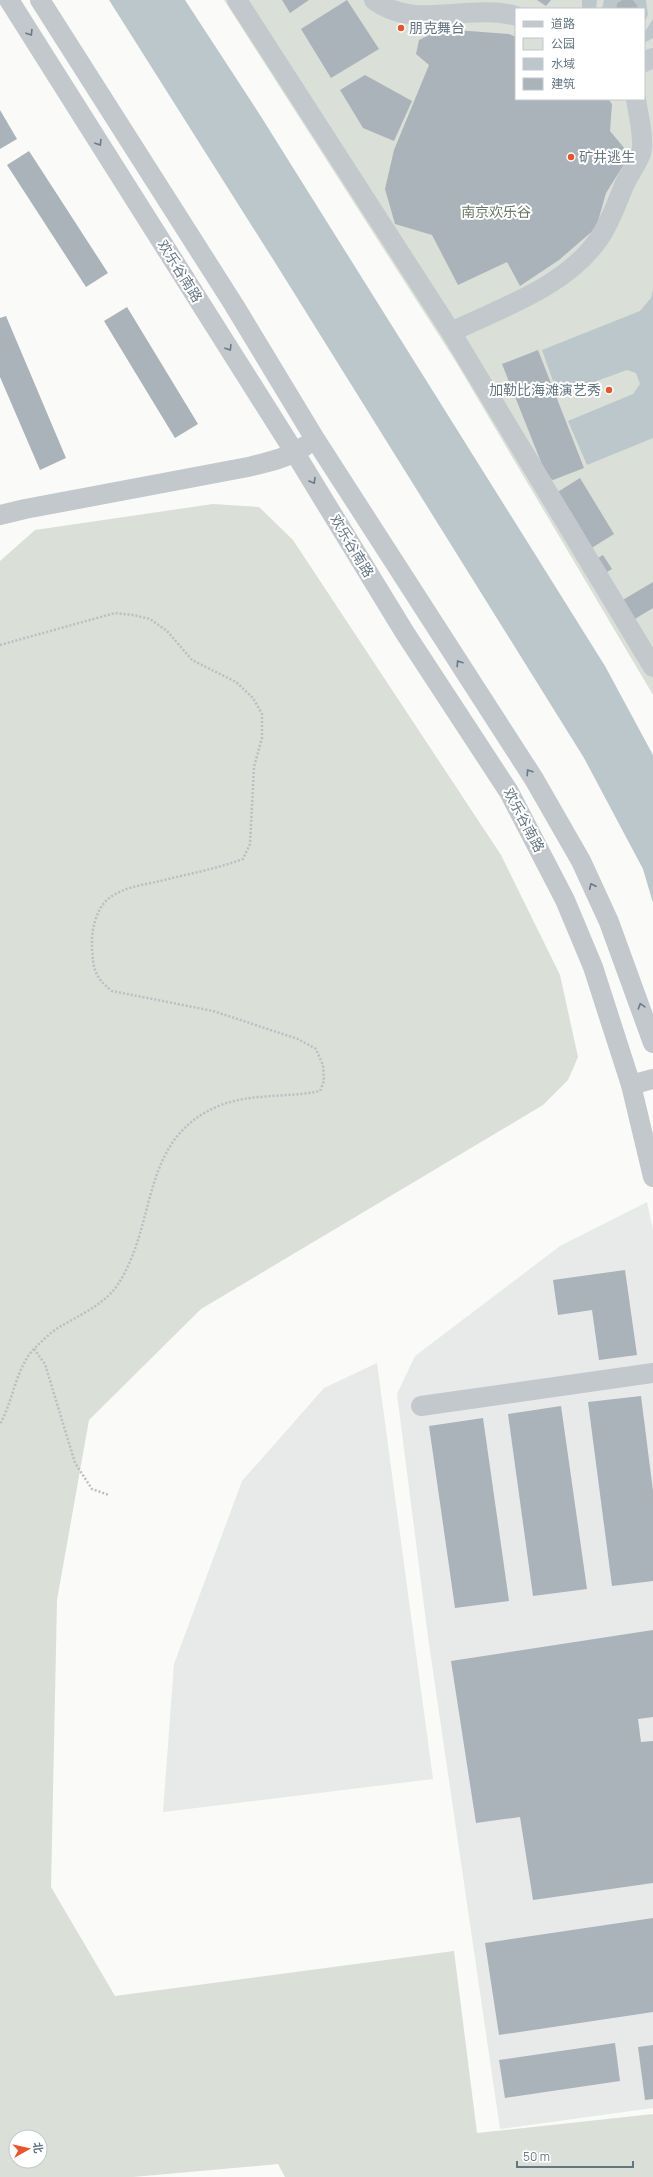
<svg xmlns="http://www.w3.org/2000/svg" width="653" height="2177" viewBox="0 0 653 2177" font-family="Manrope,'Noto Sans SC',sans-serif">
<style>
.built{fill:#e8e9e9}
.green{fill:#dadfd7;fill-rule:evenodd}
.water{fill:#bbc7cb}
.building{fill:#aab3b9}
.lines{fill:none;stroke-linecap:round;stroke-linejoin:round}
.path{stroke:#bbbfc2;stroke-width:2.5;stroke-dasharray:2 2;stroke-linecap:butt}
.minor{stroke:#c3c8cc;stroke-width:20}
.oneway{stroke:#6a7a87}
.poi-dot{fill:#e4572e;stroke:#fff;stroke-width:1.5}
.labels{text-anchor:middle;stroke-width:4;stroke-linejoin:round;paint-order:stroke}
.poi-label{font-size:14px;fill:#657683;stroke:#fff;text-anchor:start}
.park-label{font-size:14px;fill:#687a64;stroke:#fff}
.street-label{font-size:14px;fill:#657683;stroke:#fff}
</style>
<rect width="100%" height="100%" fill="#fafaf8"/>
<g class="built">
<path d="M 647,1202 L 653,1230 L 653,2108 L 500,2129 L 428,1637 L 397,1394 L 415,1356 L 560,1246 Z"/>
<path d="M 377,1363 L 433,1779 L 163,1812 L 174,1664 L 242,1481 L 324,1388 Z"/>
</g>
<g class="green">
<path d="M 224,0 L 653,0 L 653,695 L 456,362 ZM 516,9 L 644,9 L 644,99 L 516,99 Z"/>
<path d="M 213,504 L 259,507 L 293,540 L 501,855 L 560,975 L 578,1057 L 568,1080 L 543,1105 L 201,1309 L 89,1420 L 57,1600 L 51,1887 L 115,1996 L 454,1951 L 477,2133 L 653,2114 L 653,2177 L 285,2177 L 278,2164 L 133,2177 L 0,2177 L 0,561 L 35,530 ZM 16,2137 L 40,2137 L 40,2161 L 16,2161 Z"/>
</g>
<g class="water">
<path d="M 109,0 L 185,0 L 260,115 L 605,666 L 653,755 L 653,903 L 643,869 L 584,758 L 276,264 Z"/>
<path d="M 582,0 L 597,0 L 596,9 L 582,9 Z"/>
<path d="M 604,0 L 622,0 L 617,3 L 616,9 L 602,9 Z"/>
<path d="M 633,0 L 646,0 L 648,15 L 644,22 L 644,9 L 638,9 L 637,5 Z"/>
<path d="M 653,19 L 653,38 L 644,43 L 644,33 Z"/>
<path d="M 653,290 L 653,438 L 587,465 L 568,421 L 633,394 L 640,384 L 636,373 L 627,370 L 558,395 L 542,350 L 640,311 L 651,298 Z"/>
</g>
<g class="building">
<path d="M 282,0 L 309,0 L 290,13 Z"/>
<path d="M 347,0 L 379,49 L 331,78 L 301,29 Z"/>
<path d="M 537,0 L 551,0 L 546,6 Z"/>
<path d="M 622,0 L 633,0 L 637,5 L 638,9 L 616,9 L 617,3 Z"/>
<path d="M 442,29 L 509,34 L 516,37 L 516,99 L 608,99 L 612,104 L 610,131 L 630,155 L 606,193 L 596,228 L 559,260 L 520,286 L 507,262 L 458,285 L 432,235 L 395,224 L 385,189 L 394,150 L 429,65 L 416,54 L 419,40 Z"/>
<path d="M 365,75 L 412,101 L 394,141 L 363,128 L 340,90 Z"/>
<path d="M 0,110 L 17,139 L 0,149 Z"/>
<path d="M 29,151 L 108,273 L 86,287 L 7,165 Z"/>
<path d="M 127,307 L 198,424 L 175,438 L 104,321 Z"/>
<path d="M 6,316 L 66,458 L 40,470 L 0,377 L 0,318 Z"/>
<path d="M 538,350 L 584,468 L 553,480 L 547,477 L 502,364 Z"/>
<path d="M 580,478 L 614,534 L 590,549 L 556,493 Z"/>
<path d="M 603,555 L 612,569 L 602,575 L 593,561 Z"/>
<path d="M 653,582 L 653,608 L 633,620 L 621,601 Z"/>
<path d="M 625,1270 L 637,1355 L 599,1360 L 592,1310 L 558,1315 L 553,1280 Z"/>
<path d="M 641,1396 L 653,1491 L 653,1581 L 612,1586 L 588,1402 Z"/>
<path d="M 561,1406 L 587,1589 L 533,1596 L 508,1414 Z"/>
<path d="M 483,1418 L 509,1601 L 455,1608 L 429,1426 Z"/>
<path d="M 653,1630 L 653,1717 L 638,1719 L 641,1742 L 653,1741 L 653,1883 L 533,1900 L 520,1817 L 476,1823 L 451,1661 Z"/>
<path d="M 653,1918 L 653,2012 L 499,2035 L 485,1943 Z"/>
<path d="M 615,2043 L 620,2081 L 505,2098 L 499,2060 Z"/>
<path d="M 653,2045 L 653,2099 L 645,2100 L 638,2047 Z"/>
</g>
<g class="lines">
<g class="path">
<path d="M 0,645 L 115,613 L 133,615 L 150,619 L 167,631 L 192,660 L 236,682 L 253,698 L 262,714 L 262,738 L 254,767 L 250,844 L 243,859 C 216,869 188,874 160,881 C 143,885 123,887 108,899 C 96,909 91,931 92,947 C 93,968 94,977 112,991 L 213,1011 L 298,1039 L 316,1049 L 323,1065 L 324,1081 L 320,1091 C 288,1098 253,1093 221,1105 C 140,1137 158,1219 120,1281 C 107,1304 79,1315 58,1328 C 50,1333 42,1341 35,1348 C 16,1366 13,1402 0,1424"/>
<path d="M 34,1349 L 45,1364 L 75,1463 L 92,1489 L 109,1495"/>
</g>
<g class="minor">
<path d="M 9,0 L 295,453 L 405,633 L 509,792 L 565,900 L 593,967 L 631,1085 L 653,1177"/>
<path d="M 40,0 L 234,305 L 315,439 L 534,779 L 581,861 L 609,922 L 653,1043"/>
<path d="M 237,0 L 451,332 L 653,667"/>
<path d="M 374,0 C 414,31 470,3 516,16"/>
<path d="M 644,62 L 653,58"/>
<path d="M 451,332 C 501,308 565,287 598,240 C 609,225 616,205 623,188 C 627,177 639,161 641,153 C 645,139 638,114 636,99"/>
<path d="M 0,515 L 25,509 L 248,467 C 269,462 288,458 305,446"/>
<path d="M 631,1085 L 653,1079"/>
<path d="M 421,1406 L 653,1373"/>
</g>
</g>
<defs><path id="oneway-chevron" d="M-2-3.5L2.5 0L-2 3.5" fill="none" stroke-width="1.6" stroke-linecap="round" stroke-linejoin="round"/></defs>
<g class="oneway">
<use href="#oneway-chevron" transform="translate(30 33) rotate(58)"/>
<use href="#oneway-chevron" transform="translate(99 143) rotate(58)"/>
<use href="#oneway-chevron" transform="translate(229 348) rotate(58)"/>
<use href="#oneway-chevron" transform="translate(313 481) rotate(59)"/>
<use href="#oneway-chevron" transform="translate(459 663) rotate(-123)"/>
<use href="#oneway-chevron" transform="translate(529 772) rotate(-123)"/>
<use href="#oneway-chevron" transform="translate(592 886) rotate(-115)"/>
<use href="#oneway-chevron" transform="translate(641 1006) rotate(-108)"/>
</g>
<g class="poi-dot">
<circle cx="401" cy="28" r="4"/>
<circle cx="571" cy="157" r="4"/>
<circle cx="609" cy="390" r="4"/>
</g>
<g class="labels">
<g class="poi-label">
<text x="409" y="33">朋克舞台</text>
<text x="579" y="162">矿井逃生</text>
<text x="601" y="395" text-anchor="end">加勒比海滩演艺秀</text>
</g>
<g class="park-label">
<text x="496" y="217">南京欢乐谷</text>
</g>
<g class="street-label">
<text transform="translate(180 271) rotate(58)" y="5">欢乐谷南路</text>
<text transform="translate(352 546) rotate(59)" y="5">欢乐谷南路</text>
<text transform="translate(524 820) rotate(62)" y="5">欢乐谷南路</text>
</g>
</g>
<rect x="515" y="8" width="130" height="92" fill="#ffffff" stroke="#c1c8cd"/>
<rect x="523" y="21" width="20" height="6" fill="#c3c8cc" stroke="#c1c8cd"/>
<text x="551" y="28" font-size="12" fill="#657683">道路</text>
<rect x="523" y="38" width="20" height="12" fill="#dadfd7" stroke="#c1c8cd"/>
<text x="551" y="48" font-size="12" fill="#657683">公园</text>
<rect x="523" y="58" width="20" height="12" fill="#bbc7cb" stroke="#c1c8cd"/>
<text x="551" y="68" font-size="12" fill="#657683">水域</text>
<rect x="523" y="78" width="20" height="12" fill="#aab3b9" stroke="#c1c8cd"/>
<text x="551" y="88" font-size="12" fill="#657683">建筑</text>
<g transform="translate(28 2149) rotate(82)"><circle r="19" fill="#ffffff" stroke="#c1c8cd"/>
<path d="M0-3L7 15L0 10L-7 15Z" fill="#e4572e"/>
<text y="-6" font-size="11" font-weight="bold" text-anchor="middle" fill="#657683">北</text>
</g>
<path d="M517 2161v6h116v-6" fill="none" stroke="#657683" stroke-width="2"/>
<text x="523" y="2161" font-size="12" fill="#657683" stroke="#ffffff" stroke-width="3" paint-order="stroke">50 m</text>
</svg>
